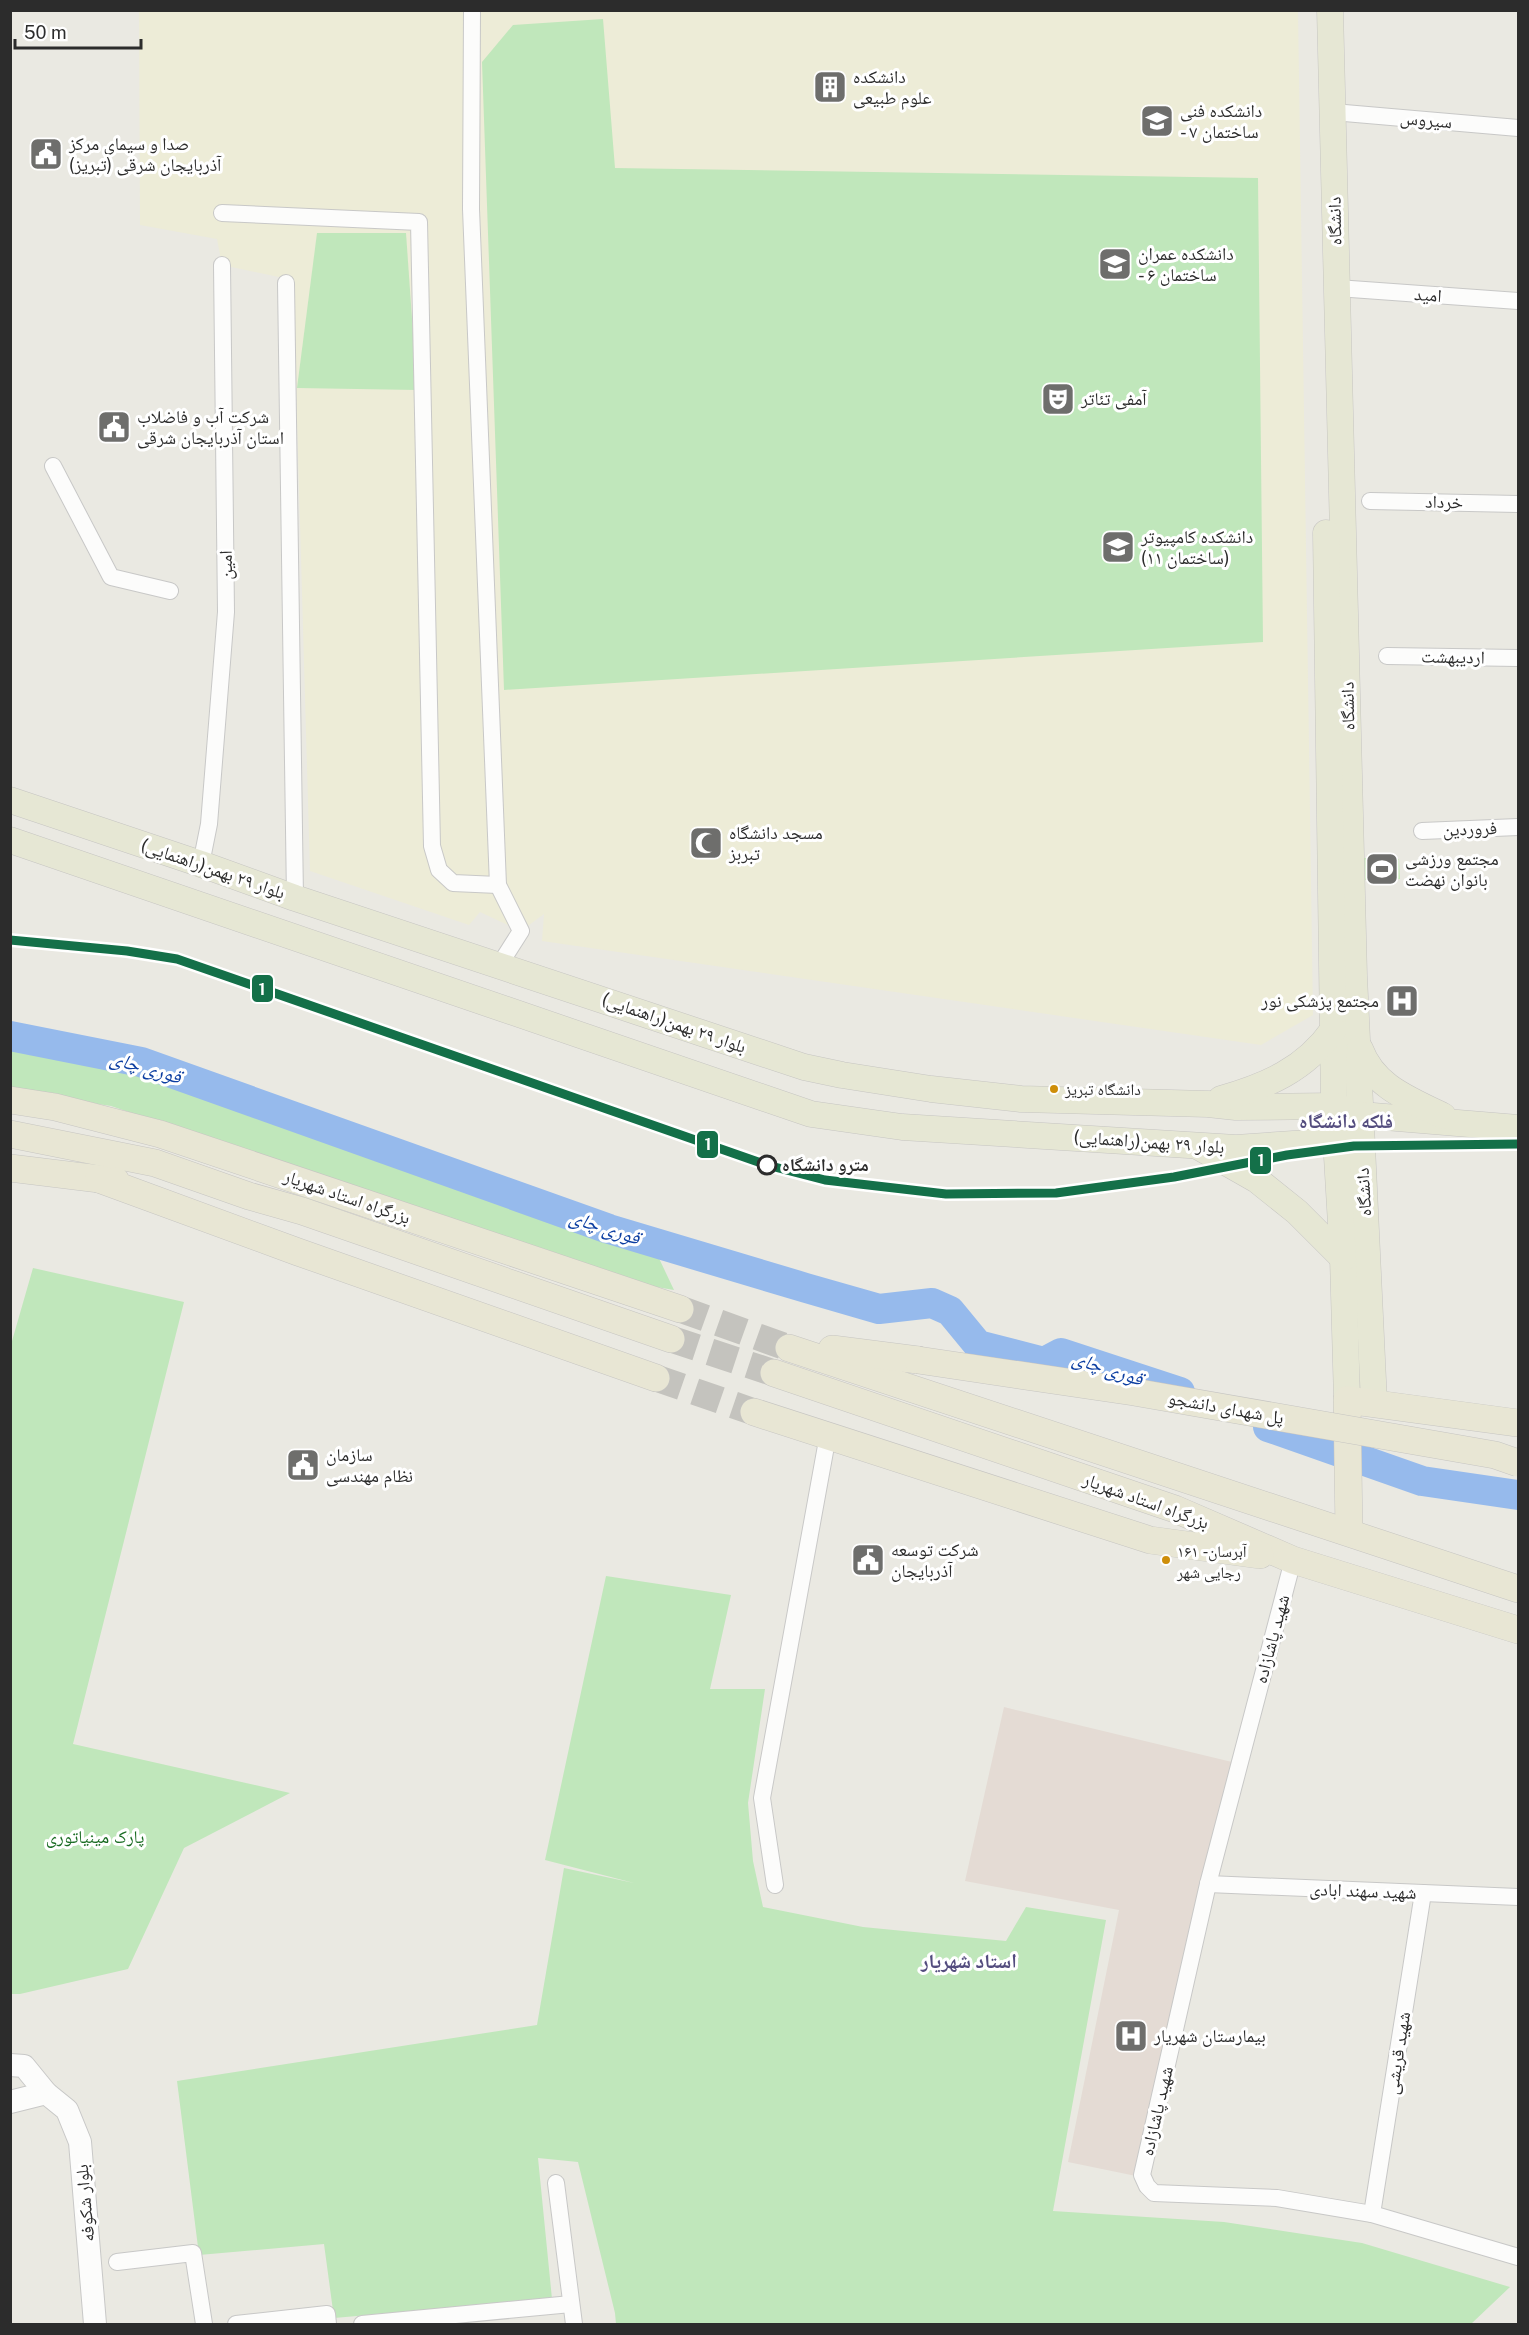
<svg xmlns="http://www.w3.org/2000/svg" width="1529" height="2335" viewBox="0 0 1529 2335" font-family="'Public Sans','Noto Naskh Arabic',sans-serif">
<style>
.education{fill:#edecd7}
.medical{fill:#e4dbd4}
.green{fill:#c0e7bb}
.pitch{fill:#c8ebb9}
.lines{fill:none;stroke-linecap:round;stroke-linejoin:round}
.river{stroke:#96baec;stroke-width:30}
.trunk-tunnel{stroke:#c4c3be;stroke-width:27;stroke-dasharray:27 14;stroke-linecap:butt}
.minor-casing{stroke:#c8c8c7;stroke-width:18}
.secondary-casing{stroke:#c8c8c7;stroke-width:24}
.primary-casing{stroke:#c6c5c2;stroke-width:27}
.trunk-casing{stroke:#c6c5c2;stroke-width:28}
.minor{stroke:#fcfcfb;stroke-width:16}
.secondary{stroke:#fcfcfb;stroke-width:22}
.primary{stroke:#e6e7d4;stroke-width:26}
.trunk{stroke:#e8e6d4;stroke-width:27}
.trunk-bridge-casing{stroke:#c6c5c2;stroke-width:28;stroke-linecap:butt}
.trunk-bridge{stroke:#e8e6d4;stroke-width:27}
.metro-1-casing{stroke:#fff;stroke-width:14}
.metro-1{stroke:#147049;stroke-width:9}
.bus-dot{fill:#ce8e09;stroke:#fff;stroke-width:2}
.stop-dot{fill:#fff;stroke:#2c2c2c;stroke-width:3}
.labels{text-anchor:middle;stroke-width:6;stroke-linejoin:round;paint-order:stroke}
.bus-label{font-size:16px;fill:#2c2c2c;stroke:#fff;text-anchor:start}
.poi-label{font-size:18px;fill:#2c2c2c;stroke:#fff;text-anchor:start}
.street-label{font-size:18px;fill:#2c2c2c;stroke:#fff}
.stop-label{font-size:18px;font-weight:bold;fill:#2c2c2c;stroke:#fff;text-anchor:start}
.park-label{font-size:18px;fill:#1a6c23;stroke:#fff}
.water-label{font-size:20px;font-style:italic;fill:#0c3ea1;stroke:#fff}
.neighbourhood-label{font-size:20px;font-weight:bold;fill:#534c7e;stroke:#fff}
.line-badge{stroke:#fff;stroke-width:2}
.badge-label{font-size:16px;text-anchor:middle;font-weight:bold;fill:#fff}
</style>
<rect width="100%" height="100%" fill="#eae9e2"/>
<path class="education" d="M 139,11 L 1298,11 L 1313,1015 L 1261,1045 L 542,941 L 544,914 L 521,931 L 480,912 L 469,925 L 310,871 L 293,280 L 222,265 L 217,239 L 140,225 Z"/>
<path class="medical" d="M 1004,1707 L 1232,1762 L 1136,2176 L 1068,2162 L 1119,1910 L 965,1881 Z"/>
<g class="green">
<path d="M 603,19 L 615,168 L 1258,178 L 1263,642 L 504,690 L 482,62 L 513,25 Z"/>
<path d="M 317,233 L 406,233 L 417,390 L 297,388 Z"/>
<path d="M 10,1043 L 134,1068 L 656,1252 L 674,1290 L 633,1283 L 111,1106 L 11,1091 Z"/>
<path d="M 33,1268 L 184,1302 L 73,1744 L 290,1793 L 184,1848 L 128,1969 L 20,1994 L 10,1994 L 10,1348 Z"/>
<path d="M 606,1576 L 731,1595 L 710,1689 L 765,1689 L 748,1803 L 753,1861 L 763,1907 L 863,1927 L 1006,1941 L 1026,1907 L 1106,1920 L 1053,2211 L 1224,2222 L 1362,2243 L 1510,2287 L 1471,2324 L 616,2324 L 615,2313 L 578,2162 L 538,2158 L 552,2299 L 334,2318 L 324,2244 L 199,2255 L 177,2081 L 537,2025 L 564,1868 L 634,1883 L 545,1860 Z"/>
</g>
<path class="pitch" d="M 1363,858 L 1399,859 L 1400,879 L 1365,880 Z"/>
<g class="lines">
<g class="river">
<path d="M 10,1036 L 141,1062 L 609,1229 L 806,1288 L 879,1309 L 932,1303 L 950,1311 L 978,1345 L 1044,1362 L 1061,1353 L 1180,1392"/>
<path d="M 1268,1427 L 1422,1481 L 1518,1495"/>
</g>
<g class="trunk-tunnel">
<path d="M 680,1309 L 789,1348"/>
<path d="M 671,1339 L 774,1373"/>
<path d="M 656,1378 L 754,1412"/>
</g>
<defs>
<g id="minor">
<path d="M 472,10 L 471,209 L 498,885 L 521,931 L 500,964"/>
<path d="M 1333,112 L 1518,128"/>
<path d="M 222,213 L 419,222 L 432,846 L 439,870 L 453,883 L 498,885"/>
<path d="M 286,283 L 295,898"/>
<path d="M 1337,288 L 1518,301"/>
<path d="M 53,466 L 111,577 L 170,591"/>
<path d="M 1370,501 L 1518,504"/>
<path d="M 1387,656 L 1518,658"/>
<path d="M 1422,831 L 1518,827"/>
<path d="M 201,864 L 209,824 L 226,612 L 222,265"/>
<path d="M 1293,1560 L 1208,1884 L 1142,2175 L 1147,2186 L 1154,2193 L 1277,2198 L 1372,2214 L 1518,2257"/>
<path d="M 1208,1884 L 1518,1897"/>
<path d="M 775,1885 L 762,1798 L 828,1435"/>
<path d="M 556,2183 L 574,2324"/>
<path d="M 1372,2214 L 1423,1893"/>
<path d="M 117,2262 L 193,2253 L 204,2324"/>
<path d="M 236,2324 L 327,2314 L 328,2324"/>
<path d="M 362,2324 L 571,2304"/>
</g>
<g id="secondary">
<path d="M 10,2065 L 24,2066 L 46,2093 L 67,2110 L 80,2142 L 95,2324"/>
<path d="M 10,2102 L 46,2093"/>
</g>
<g id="primary">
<path d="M 1330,10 L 1354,976 L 1374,1402"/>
<path d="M 1326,533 L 1334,1106 L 1343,1258 L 1347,1400"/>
<path d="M 10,800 L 201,864 L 295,898 L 804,1067 L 842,1075 L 931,1089 L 1021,1099 L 1208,1104 L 1236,1107 L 1334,1106 L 1361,1115 L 1518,1128"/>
<path d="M 10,840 L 811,1114 L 902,1127 L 1236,1148 L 1308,1143 L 1335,1135 L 1361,1115"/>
<path d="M 1360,1049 C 1374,1087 1409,1099 1443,1116"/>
<path d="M 1221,1099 C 1266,1086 1305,1070 1333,1030"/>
<path d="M 1199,1147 L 1257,1180 L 1297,1212 L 1343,1258"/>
</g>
<g id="trunk">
<path d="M 10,1100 L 55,1107 L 160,1134 L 680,1309"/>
<path d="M 10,1134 L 155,1163 L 249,1196 L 302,1211 L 671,1339"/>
<path d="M 10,1168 L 116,1181"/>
<path d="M 99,1179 L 298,1252 L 656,1378"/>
<path d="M 789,1348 L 1518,1589"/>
<path d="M 832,1349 L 918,1360"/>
<path d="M 774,1373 L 1175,1509 L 1293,1560 L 1518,1630"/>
<path d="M 754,1412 L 1150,1540 L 1260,1555"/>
<path d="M 1349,1532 L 1347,1400 L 1518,1423"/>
</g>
</defs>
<use href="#minor" class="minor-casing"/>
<use href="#secondary" class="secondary-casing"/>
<use href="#primary" class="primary-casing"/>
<use href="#trunk" class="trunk-casing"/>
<use href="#minor" class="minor"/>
<use href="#secondary" class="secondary"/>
<use href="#primary" class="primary"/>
<use href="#trunk" class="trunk"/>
<defs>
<path id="trunk-bridge" d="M 918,1360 L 1134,1392 L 1495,1455 L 1518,1463"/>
</defs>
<use href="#trunk-bridge" class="trunk-bridge-casing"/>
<use href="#trunk-bridge" class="trunk-bridge"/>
<defs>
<path id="metro-1" d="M 10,940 L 127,951 L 177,959 L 767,1165 L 825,1180 L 946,1194 L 1056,1193 L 1174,1177 L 1287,1155 L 1354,1146 L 1518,1144"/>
</defs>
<use href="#metro-1" class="metro-1-casing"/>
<use href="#metro-1" class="metro-1"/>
</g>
<defs>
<symbol id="building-square" viewBox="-11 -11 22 22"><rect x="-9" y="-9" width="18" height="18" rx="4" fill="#6e6e6c" stroke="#fff"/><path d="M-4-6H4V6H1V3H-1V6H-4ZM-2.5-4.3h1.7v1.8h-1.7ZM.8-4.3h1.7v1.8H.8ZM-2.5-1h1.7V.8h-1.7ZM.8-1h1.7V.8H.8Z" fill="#fff"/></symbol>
<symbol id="university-square" viewBox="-11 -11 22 22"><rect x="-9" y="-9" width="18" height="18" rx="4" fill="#6e6e6c" stroke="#fff"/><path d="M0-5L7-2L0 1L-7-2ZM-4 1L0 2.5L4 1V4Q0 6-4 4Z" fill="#fff"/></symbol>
<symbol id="civic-square" viewBox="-11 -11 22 22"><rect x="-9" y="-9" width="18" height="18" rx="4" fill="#6e6e6c" stroke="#fff"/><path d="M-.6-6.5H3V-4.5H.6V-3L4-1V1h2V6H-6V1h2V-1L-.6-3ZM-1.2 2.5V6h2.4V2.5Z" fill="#fff"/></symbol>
<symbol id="theatre-square" viewBox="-11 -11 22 22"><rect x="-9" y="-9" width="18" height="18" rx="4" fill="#6e6e6c" stroke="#fff"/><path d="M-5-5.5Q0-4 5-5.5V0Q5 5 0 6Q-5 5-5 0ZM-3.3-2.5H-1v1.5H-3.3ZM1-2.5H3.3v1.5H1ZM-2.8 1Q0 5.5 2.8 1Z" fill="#fff"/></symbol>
<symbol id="mosque-square" viewBox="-11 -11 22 22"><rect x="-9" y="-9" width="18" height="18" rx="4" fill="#6e6e6c" stroke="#fff"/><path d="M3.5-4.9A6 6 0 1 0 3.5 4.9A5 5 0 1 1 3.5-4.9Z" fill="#fff"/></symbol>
<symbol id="stadium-square" viewBox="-11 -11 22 22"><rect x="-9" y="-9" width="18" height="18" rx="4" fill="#6e6e6c" stroke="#fff"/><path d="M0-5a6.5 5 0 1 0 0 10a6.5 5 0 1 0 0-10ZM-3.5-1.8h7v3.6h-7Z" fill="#fff"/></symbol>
<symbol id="hospital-square" viewBox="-11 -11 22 22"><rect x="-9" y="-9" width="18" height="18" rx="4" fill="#6e6e6c" stroke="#fff"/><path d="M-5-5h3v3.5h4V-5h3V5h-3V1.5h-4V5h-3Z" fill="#fff"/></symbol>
</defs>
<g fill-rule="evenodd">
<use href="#building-square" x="811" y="68" width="38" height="38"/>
<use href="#university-square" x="1138" y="102" width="38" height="38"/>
<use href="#civic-square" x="27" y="135" width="38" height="38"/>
<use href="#university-square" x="1096" y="245" width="38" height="38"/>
<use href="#theatre-square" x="1039" y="380" width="38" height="38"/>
<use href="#civic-square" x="95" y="408" width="38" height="38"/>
<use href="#university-square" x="1099" y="528" width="38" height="38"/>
<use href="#mosque-square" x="687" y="824" width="38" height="38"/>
<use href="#stadium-square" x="1363" y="850" width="38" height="38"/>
<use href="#hospital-square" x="1383" y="982" width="38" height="38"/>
<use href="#civic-square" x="284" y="1446" width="38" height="38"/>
<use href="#civic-square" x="849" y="1541" width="38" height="38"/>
<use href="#hospital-square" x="1112" y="2017" width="38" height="38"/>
</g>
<g class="bus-dot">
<circle cx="1054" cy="1089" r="5"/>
<circle cx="1166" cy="1560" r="5"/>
</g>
<circle class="stop-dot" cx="767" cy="1165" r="9"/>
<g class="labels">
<g class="bus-label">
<text x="1065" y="1095">دانشگاه تبریز</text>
<text x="1177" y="1557">آبرسان - ۱۶۱<tspan x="1177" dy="21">رجایی شهر</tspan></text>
</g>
<g class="poi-label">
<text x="853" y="83">دانشکده<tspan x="853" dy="21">علوم طبیعی</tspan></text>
<text x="1180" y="117">دانشکده فنی<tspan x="1180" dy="21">- ساختمان ۷</tspan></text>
<text x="69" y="150">صدا و سیمای مرکز<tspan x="69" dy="21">آذربایجان شرقی (تبریز)</tspan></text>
<text x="1138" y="260">دانشکده عمران<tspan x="1138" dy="21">- ساختمان ۶</tspan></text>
<text x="1081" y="405">آمفی تئاتر</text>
<text x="137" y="423">شرکت آب و فاضلاب<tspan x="137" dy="21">استان آذربایجان شرقی</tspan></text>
<text x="1141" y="543">دانشکده کامپیوتر<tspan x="1141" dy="21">(ساختمان ۱۱)</tspan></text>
<text x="729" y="839">مسجد دانشگاه<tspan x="729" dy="21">تبربز</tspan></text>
<text x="1405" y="865">مجتمع ورزشی<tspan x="1405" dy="21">بانوان نهضت</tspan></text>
<text x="1379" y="1007" text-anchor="end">مجتمع پزشکی نور</text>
<text x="326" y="1461">سازمان<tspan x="326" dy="21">نظام مهندسی</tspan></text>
<text x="891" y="1556">شرکت توسعه<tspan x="891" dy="21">آذربایجان</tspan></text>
<text x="1154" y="2042">بیمارستان شهریار</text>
</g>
<g class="street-label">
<text transform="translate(1426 120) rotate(5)" y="6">سیروس</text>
<text transform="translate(1335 221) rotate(-91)" y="6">دانشگاه</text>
<text transform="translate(1428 295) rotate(4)" y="6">امید</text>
<text transform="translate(1444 502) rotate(1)" y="6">خرداد</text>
<text transform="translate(226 565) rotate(-91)" y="6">امین</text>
<text transform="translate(1453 657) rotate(1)" y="6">اردیبهشت</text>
<text transform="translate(1348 706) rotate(-91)" y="6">دانشگاه</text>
<text transform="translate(1470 829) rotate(-2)" y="6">فروردین</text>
<text transform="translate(213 869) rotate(19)" y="6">بلوار ٢٩ بهمن(راهنمایی)</text>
<text transform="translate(674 1023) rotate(19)" y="6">بلوار ٢٩ بهمن(راهنمایی)</text>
<text transform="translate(1149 1142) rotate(4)" y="6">بلوار ٢٩ بهمن(راهنمایی)</text>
<text transform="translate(1364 1192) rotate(-93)" y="6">دانشگاه</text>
<text transform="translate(347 1197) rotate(19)" y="6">بزرگراه استاد شهریار</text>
<text transform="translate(1226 1408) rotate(10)" y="6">پل شهدای دانشجو</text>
<text transform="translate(1146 1501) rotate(20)" y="6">بزرگراه استاد شهریار</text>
<text transform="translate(1272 1639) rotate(-75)" y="6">شهید پاشازاده</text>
<text transform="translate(1363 1891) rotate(2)" y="6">شهید سهند ابادی</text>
<text transform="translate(1398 2053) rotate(-81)" y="6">شهید قریشی</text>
<text transform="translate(1157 2111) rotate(-77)" y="6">شهید پاشازاده</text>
<text transform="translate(85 2203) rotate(-95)" y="6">بلوار شکوفه</text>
</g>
<g class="stop-label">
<text x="782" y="1171">مترو دانشگاه</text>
</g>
<g class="park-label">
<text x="95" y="1843">پارک مینیاتوری</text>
</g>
<g class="water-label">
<text transform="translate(146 1067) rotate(16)" y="7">قوری چای</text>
<text transform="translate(605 1227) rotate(18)" y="7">قوری چای</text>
<text transform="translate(1108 1368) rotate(18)" y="7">قوری چای</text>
</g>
<g class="neighbourhood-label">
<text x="1346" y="1128">فلکه دانشگاه</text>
<text x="969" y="1968">استاد شهریار</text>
</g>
</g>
<g class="line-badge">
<rect x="251" y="974" width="23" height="29" rx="6" fill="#147049"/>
<rect x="696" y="1130" width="23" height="29" rx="6" fill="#147049"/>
<rect x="1249" y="1146" width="23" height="29" rx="6" fill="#147049"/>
</g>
<g class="badge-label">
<text x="262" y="995">1</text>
<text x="708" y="1150">1</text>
<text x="1261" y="1166">1</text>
</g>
<rect width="1529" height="2335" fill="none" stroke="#2c2c2c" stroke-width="24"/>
<path d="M15 39v9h126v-9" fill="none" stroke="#2c2c2c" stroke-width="3"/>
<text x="24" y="39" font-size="18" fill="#2c2c2c" stroke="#ffffff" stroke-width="4.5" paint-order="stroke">50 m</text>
</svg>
